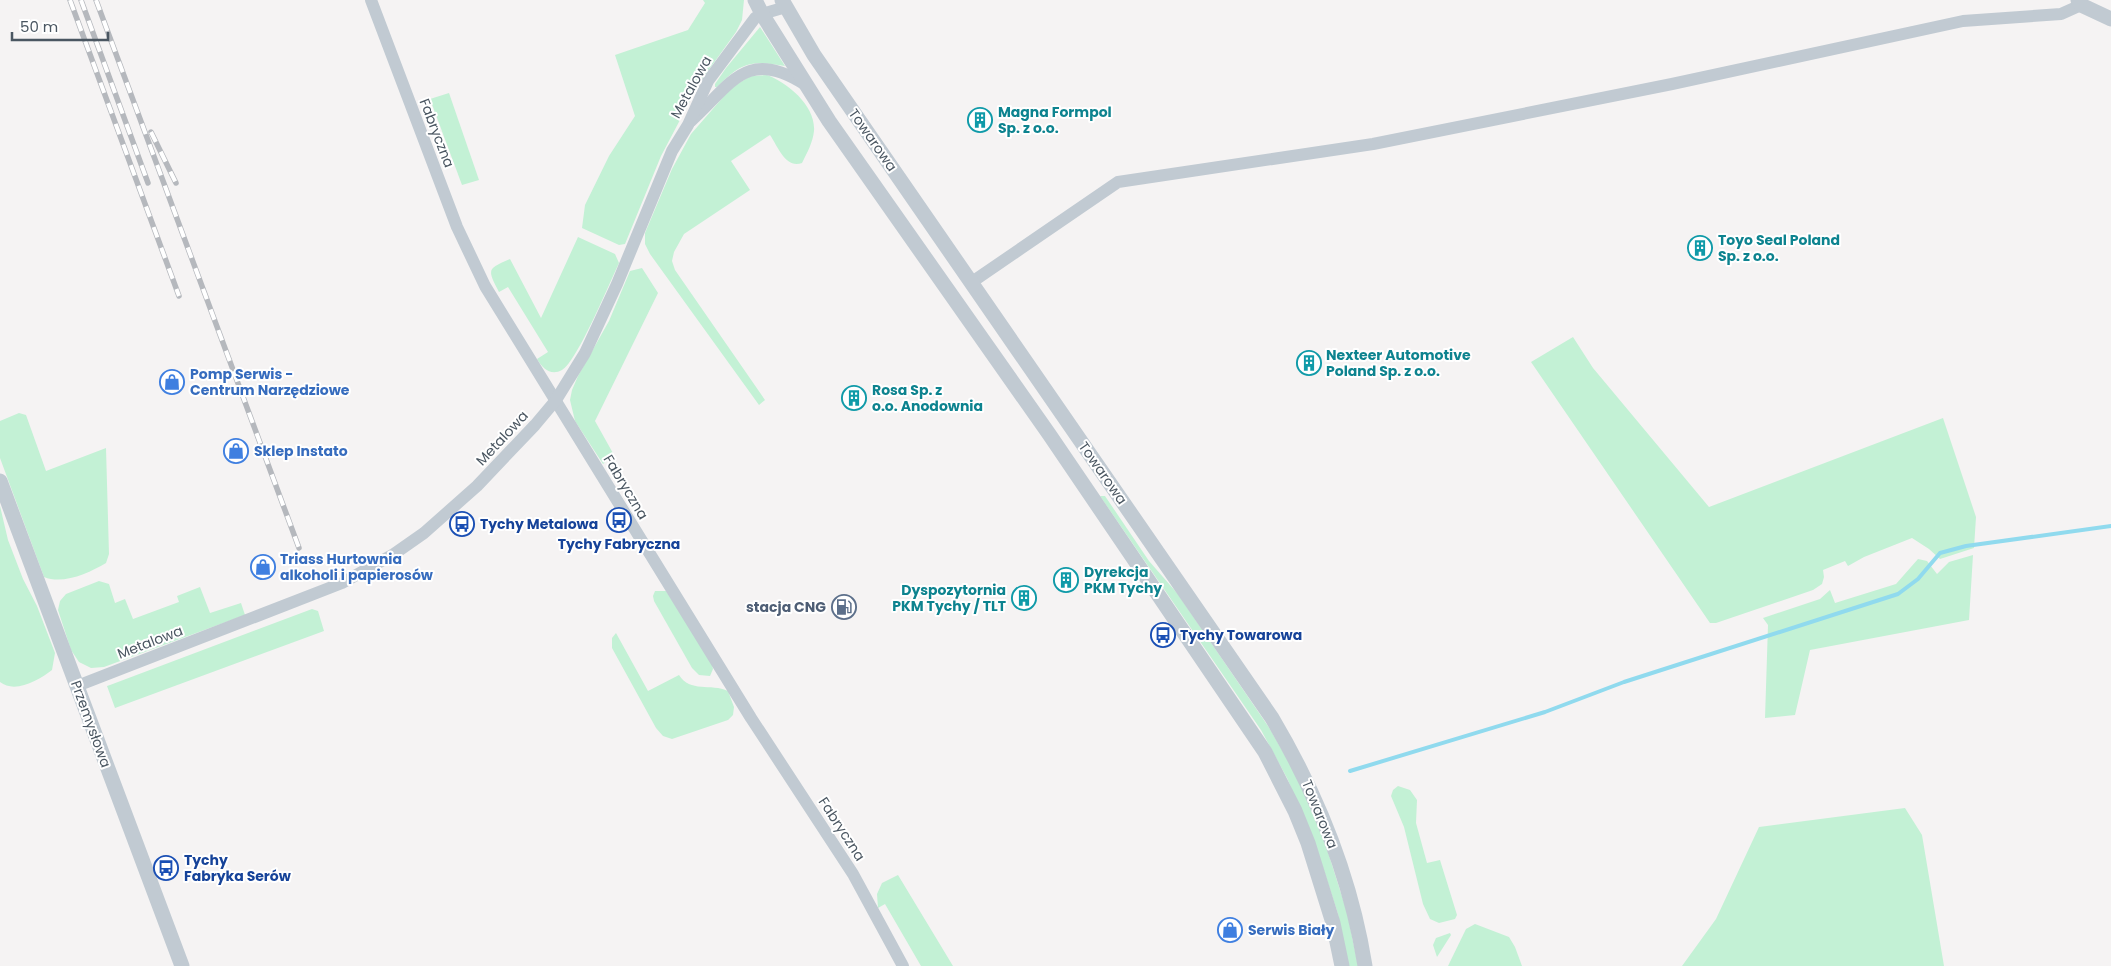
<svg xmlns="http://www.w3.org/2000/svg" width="2111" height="966" viewBox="0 0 2111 966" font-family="Poppins,sans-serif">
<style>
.green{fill:#c3f1d5}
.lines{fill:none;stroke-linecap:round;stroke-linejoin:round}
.stream{stroke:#90daee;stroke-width:4}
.minor{stroke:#c1cad2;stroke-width:12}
.tertiary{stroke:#c1cad2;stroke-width:15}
.rail-casing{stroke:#b5b8bd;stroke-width:5.5}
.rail{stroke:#fff;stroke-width:4;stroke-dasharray:11;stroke-linecap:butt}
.labels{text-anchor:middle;stroke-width:4;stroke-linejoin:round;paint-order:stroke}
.street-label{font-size:14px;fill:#4a5661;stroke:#fff}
.culture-label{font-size:14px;font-weight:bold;fill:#0d838f;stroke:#fff;text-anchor:start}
.shop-label{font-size:14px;font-weight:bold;fill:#366cbe;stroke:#fff;text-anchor:start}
.transit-label{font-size:14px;font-weight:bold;fill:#164399;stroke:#fff;text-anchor:start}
.service-label{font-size:14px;font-weight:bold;fill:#4e5e75;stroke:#fff;text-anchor:end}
</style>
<rect width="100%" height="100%" fill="#f5f3f3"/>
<g class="green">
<path d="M 703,0 L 744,0 L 742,20 L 736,32 L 700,82 L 661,156 L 625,244 L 619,245 L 582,228 L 585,205 L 609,156 L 635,116 L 615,55 L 688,30 L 705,3 Z"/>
<path d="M 760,27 L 785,66 C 750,60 742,62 717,87 L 715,87 L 715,84 L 726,68 Z"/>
<path d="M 767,75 C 788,83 816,106 814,131 C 813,142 807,153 802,163 C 786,169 778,147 770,135 L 731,161 L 750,190 L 684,234 L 674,252 L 672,261 L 675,270 L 765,400 L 759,405 L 650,254 L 645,244 L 645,233 L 672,169 L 691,134 L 732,87 L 751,76 Z"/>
<path d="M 449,93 L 479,180 L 462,185 L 430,99 Z"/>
<path d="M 578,237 L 615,254 L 619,263 C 610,282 577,362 562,370 C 551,376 543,369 537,359 L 548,352 L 508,287 L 499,292 C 487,269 487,269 510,259 L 541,318 Z"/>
<path d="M 642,268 L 658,293 L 595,421 L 614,455 L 603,464 L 575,421 L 570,400 L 572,390 L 578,376 L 609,321 L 630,271 Z"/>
<path d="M 1573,337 L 1593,368 L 1709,507 L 1943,418 L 1976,517 L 1974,548 L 1940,559 L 1929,549 L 1912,538 L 1864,557 L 1848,566 L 1845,561 L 1823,570 L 1824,577 L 1822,584 L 1813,590 L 1716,623 L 1710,623 L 1531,362 Z"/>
<path d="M 19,413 L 26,415 L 46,471 L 106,448 L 109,554 L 106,563 C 89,573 63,585 44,577 L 0,458 L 0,421 Z"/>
<path d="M 1100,496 L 1105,496 L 1149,561 L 1177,593 L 1270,729 L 1296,775 L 1325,843 L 1347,912 L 1358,966 L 1349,966 L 1338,914 L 1316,846 L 1287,778 L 1261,730 Z"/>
<path d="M 0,506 L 8,540 L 23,579 L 37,606 L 55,653 L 52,670 C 39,680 15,694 0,682 Z"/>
<path d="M 1973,555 L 1969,620 L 1810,650 L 1795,715 L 1765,718 L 1768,625 L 1763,618 L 1820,599 L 1830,590 L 1835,603 L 1896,584 L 1918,559 L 1927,561 L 1937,574 L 1949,562 Z"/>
<path d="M 99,581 L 109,584 L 115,603 L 125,599 L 133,619 L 179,602 L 177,596 L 200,587 L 210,613 L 241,603 L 245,615 L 104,667 L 91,668 L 79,662 L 71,650 L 58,610 L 60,601 L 66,594 Z"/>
<path d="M 655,591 L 666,591 L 711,660 L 713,669 L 710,676 L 699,675 L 692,668 L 654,601 L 653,596 Z"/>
<path d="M 312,609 L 318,611 L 324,631 L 115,708 L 107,686 L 110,685 Z"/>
<path d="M 616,633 L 648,691 L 679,675 C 690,693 711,683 728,691 L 734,707 L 733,715 L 728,720 L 672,739 L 663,736 L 656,728 L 612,648 L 612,638 Z"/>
<path d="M 1398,786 L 1410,790 L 1417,800 L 1416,823 L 1427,863 L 1440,860 L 1457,915 L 1455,919 L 1439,923 L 1430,919 L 1423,904 L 1404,827 L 1391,796 L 1393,790 Z"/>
<path d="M 1905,808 L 1922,835 L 1944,966 L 1682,966 L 1716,919 L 1759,827 Z"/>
<path d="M 898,875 L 953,966 L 921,966 L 885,904 L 878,908 L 877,894 L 882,883 Z"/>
<path d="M 1475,924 L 1509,937 L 1515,947 L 1522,966 L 1448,966 L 1466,929 Z"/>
<path d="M 1450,933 L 1451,935 L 1437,957 L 1433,945 L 1436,938 Z"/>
</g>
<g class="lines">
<path class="stream" d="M 1350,771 L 1545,712 L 1624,682 L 1898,594 L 1918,579 L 1940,553 L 1966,546 L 2111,526"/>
<g class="minor">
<path d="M 371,0 L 457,227 L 485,286 L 751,718 L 853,874 L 903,966"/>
<path d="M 691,121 C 731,85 746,47 804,84"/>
<path d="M 972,282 L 1118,182 L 1373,144 L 1672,84 L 1963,21 L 2061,14 L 2081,5"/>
<path d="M 77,686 L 342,583 L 394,554 L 424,533 L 477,486 L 535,425 L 556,400 L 585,353 L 617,284 L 672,151 L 688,125 L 708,81 L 755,18 L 762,14 L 786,7"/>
</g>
<g class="tertiary">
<path d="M 755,0 L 762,14 L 829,121 L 1049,434 L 1265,752 L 1295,811 L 1308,843 L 1333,923 L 1342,966"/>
<path d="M 782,0 L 814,55 L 1272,718 C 1317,794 1351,878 1365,966"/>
<path d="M 2078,0 L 2081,5 L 2111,19"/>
<path d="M 0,481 L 182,966"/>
</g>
<defs>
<g id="rail">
<path d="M 70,0 L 179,296"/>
<path d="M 81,0 L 148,183"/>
<path d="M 96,0 L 299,548"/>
<path d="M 151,132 L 176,183"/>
</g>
</defs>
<use href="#rail" class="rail-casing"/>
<use href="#rail" class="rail"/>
</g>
<defs>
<symbol id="building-ring" viewBox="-11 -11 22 22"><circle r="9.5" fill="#fff" stroke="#0f9aa8" stroke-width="1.5"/><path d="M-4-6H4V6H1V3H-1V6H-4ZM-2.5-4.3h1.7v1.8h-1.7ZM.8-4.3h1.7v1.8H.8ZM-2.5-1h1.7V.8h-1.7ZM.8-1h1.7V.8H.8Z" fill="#0f9aa8"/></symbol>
<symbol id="shop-ring" viewBox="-11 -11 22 22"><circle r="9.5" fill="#fff" stroke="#3f7fe0" stroke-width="1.5"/><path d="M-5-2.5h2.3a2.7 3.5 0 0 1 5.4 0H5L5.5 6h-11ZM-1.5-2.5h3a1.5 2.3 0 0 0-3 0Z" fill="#3f7fe0"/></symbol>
<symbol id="bus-ring" viewBox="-11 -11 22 22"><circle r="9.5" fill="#fff" stroke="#1a4fb4" stroke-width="1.5"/><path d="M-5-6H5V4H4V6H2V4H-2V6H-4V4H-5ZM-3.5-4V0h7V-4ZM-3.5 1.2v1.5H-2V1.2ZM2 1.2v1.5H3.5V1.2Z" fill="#1a4fb4"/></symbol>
<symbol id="fuel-ring" viewBox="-11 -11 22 22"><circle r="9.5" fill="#fff" stroke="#5c6f8a" stroke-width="1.5"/><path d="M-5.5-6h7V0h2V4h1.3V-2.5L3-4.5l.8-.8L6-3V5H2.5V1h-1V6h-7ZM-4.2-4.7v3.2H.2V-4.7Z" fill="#5c6f8a"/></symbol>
</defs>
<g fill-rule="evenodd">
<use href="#building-ring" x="966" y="106" width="28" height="28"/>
<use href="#building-ring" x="1686" y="234" width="28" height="28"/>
<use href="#building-ring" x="1295" y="349" width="28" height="28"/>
<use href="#shop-ring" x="158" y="368" width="28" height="28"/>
<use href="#building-ring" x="840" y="384" width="28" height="28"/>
<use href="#shop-ring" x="222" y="437" width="28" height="28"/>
<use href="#bus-ring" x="605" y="506" width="28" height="28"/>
<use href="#bus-ring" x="448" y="510" width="28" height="28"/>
<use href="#shop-ring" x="249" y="553" width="28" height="28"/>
<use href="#building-ring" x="1052" y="566" width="28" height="28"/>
<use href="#building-ring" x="1010" y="584" width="28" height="28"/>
<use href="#fuel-ring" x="830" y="593" width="28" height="28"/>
<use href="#bus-ring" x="1149" y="621" width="28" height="28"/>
<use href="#bus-ring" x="152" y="854" width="28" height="28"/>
<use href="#shop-ring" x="1216" y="916" width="28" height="28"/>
</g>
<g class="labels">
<g class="street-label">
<text transform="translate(691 87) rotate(-61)" y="5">Metalowa</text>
<text transform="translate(437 133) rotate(69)" y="5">Fabryczna</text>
<text transform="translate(873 140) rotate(55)" y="5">Towarowa</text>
<text transform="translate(502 438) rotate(-47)" y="5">Metalowa</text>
<text transform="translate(1103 473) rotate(55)" y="5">Towarowa</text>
<text transform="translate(626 487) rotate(59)" y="5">Fabryczna</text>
<text transform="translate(150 642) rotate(-21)" y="5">Metalowa</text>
<text transform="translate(91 724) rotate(70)" y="5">Przemysłowa</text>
<text transform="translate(1320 814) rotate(68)" y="5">Towarowa</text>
<text transform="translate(842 829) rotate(57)" y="5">Fabryczna</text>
</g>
<g class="culture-label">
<text x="998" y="117">Magna Formpol<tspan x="998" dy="16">Sp. z o.o.</tspan></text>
<text x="1718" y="245">Toyo Seal Poland<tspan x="1718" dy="16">Sp. z o.o.</tspan></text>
<text x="1326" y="360">Nexteer Automotive<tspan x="1326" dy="16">Poland Sp. z o.o.</tspan></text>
<text x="872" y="395">Rosa Sp. z<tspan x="872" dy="16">o.o. Anodownia</tspan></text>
<text x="1084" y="577">Dyrekcja<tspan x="1084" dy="16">PKM Tychy</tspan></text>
<text x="1006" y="595" text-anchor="end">Dyspozytornia<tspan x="1006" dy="16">PKM Tychy / TLT</tspan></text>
</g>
<g class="shop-label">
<text x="190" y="379">Pomp Serwis -<tspan x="190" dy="16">Centrum Narzędziowe</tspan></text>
<text x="254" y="456">Sklep Instato</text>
<text x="280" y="564">Triass Hurtownia<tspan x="280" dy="16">alkoholi i papierosów</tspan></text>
<text x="1248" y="935">Serwis Biały</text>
</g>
<g class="transit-label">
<text x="480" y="529">Tychy Metalowa</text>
<text x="619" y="549" text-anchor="middle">Tychy Fabryczna</text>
<text x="1180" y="640">Tychy Towarowa</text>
<text x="184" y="865">Tychy<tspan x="184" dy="16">Fabryka Serów</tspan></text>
</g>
<g class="service-label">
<text x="826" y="612">stacja CNG</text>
</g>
</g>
<path d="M12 32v8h96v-8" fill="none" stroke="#4a5661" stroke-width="2.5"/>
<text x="20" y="32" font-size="15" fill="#4a5661" stroke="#ffffff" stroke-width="4" paint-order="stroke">50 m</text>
</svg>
